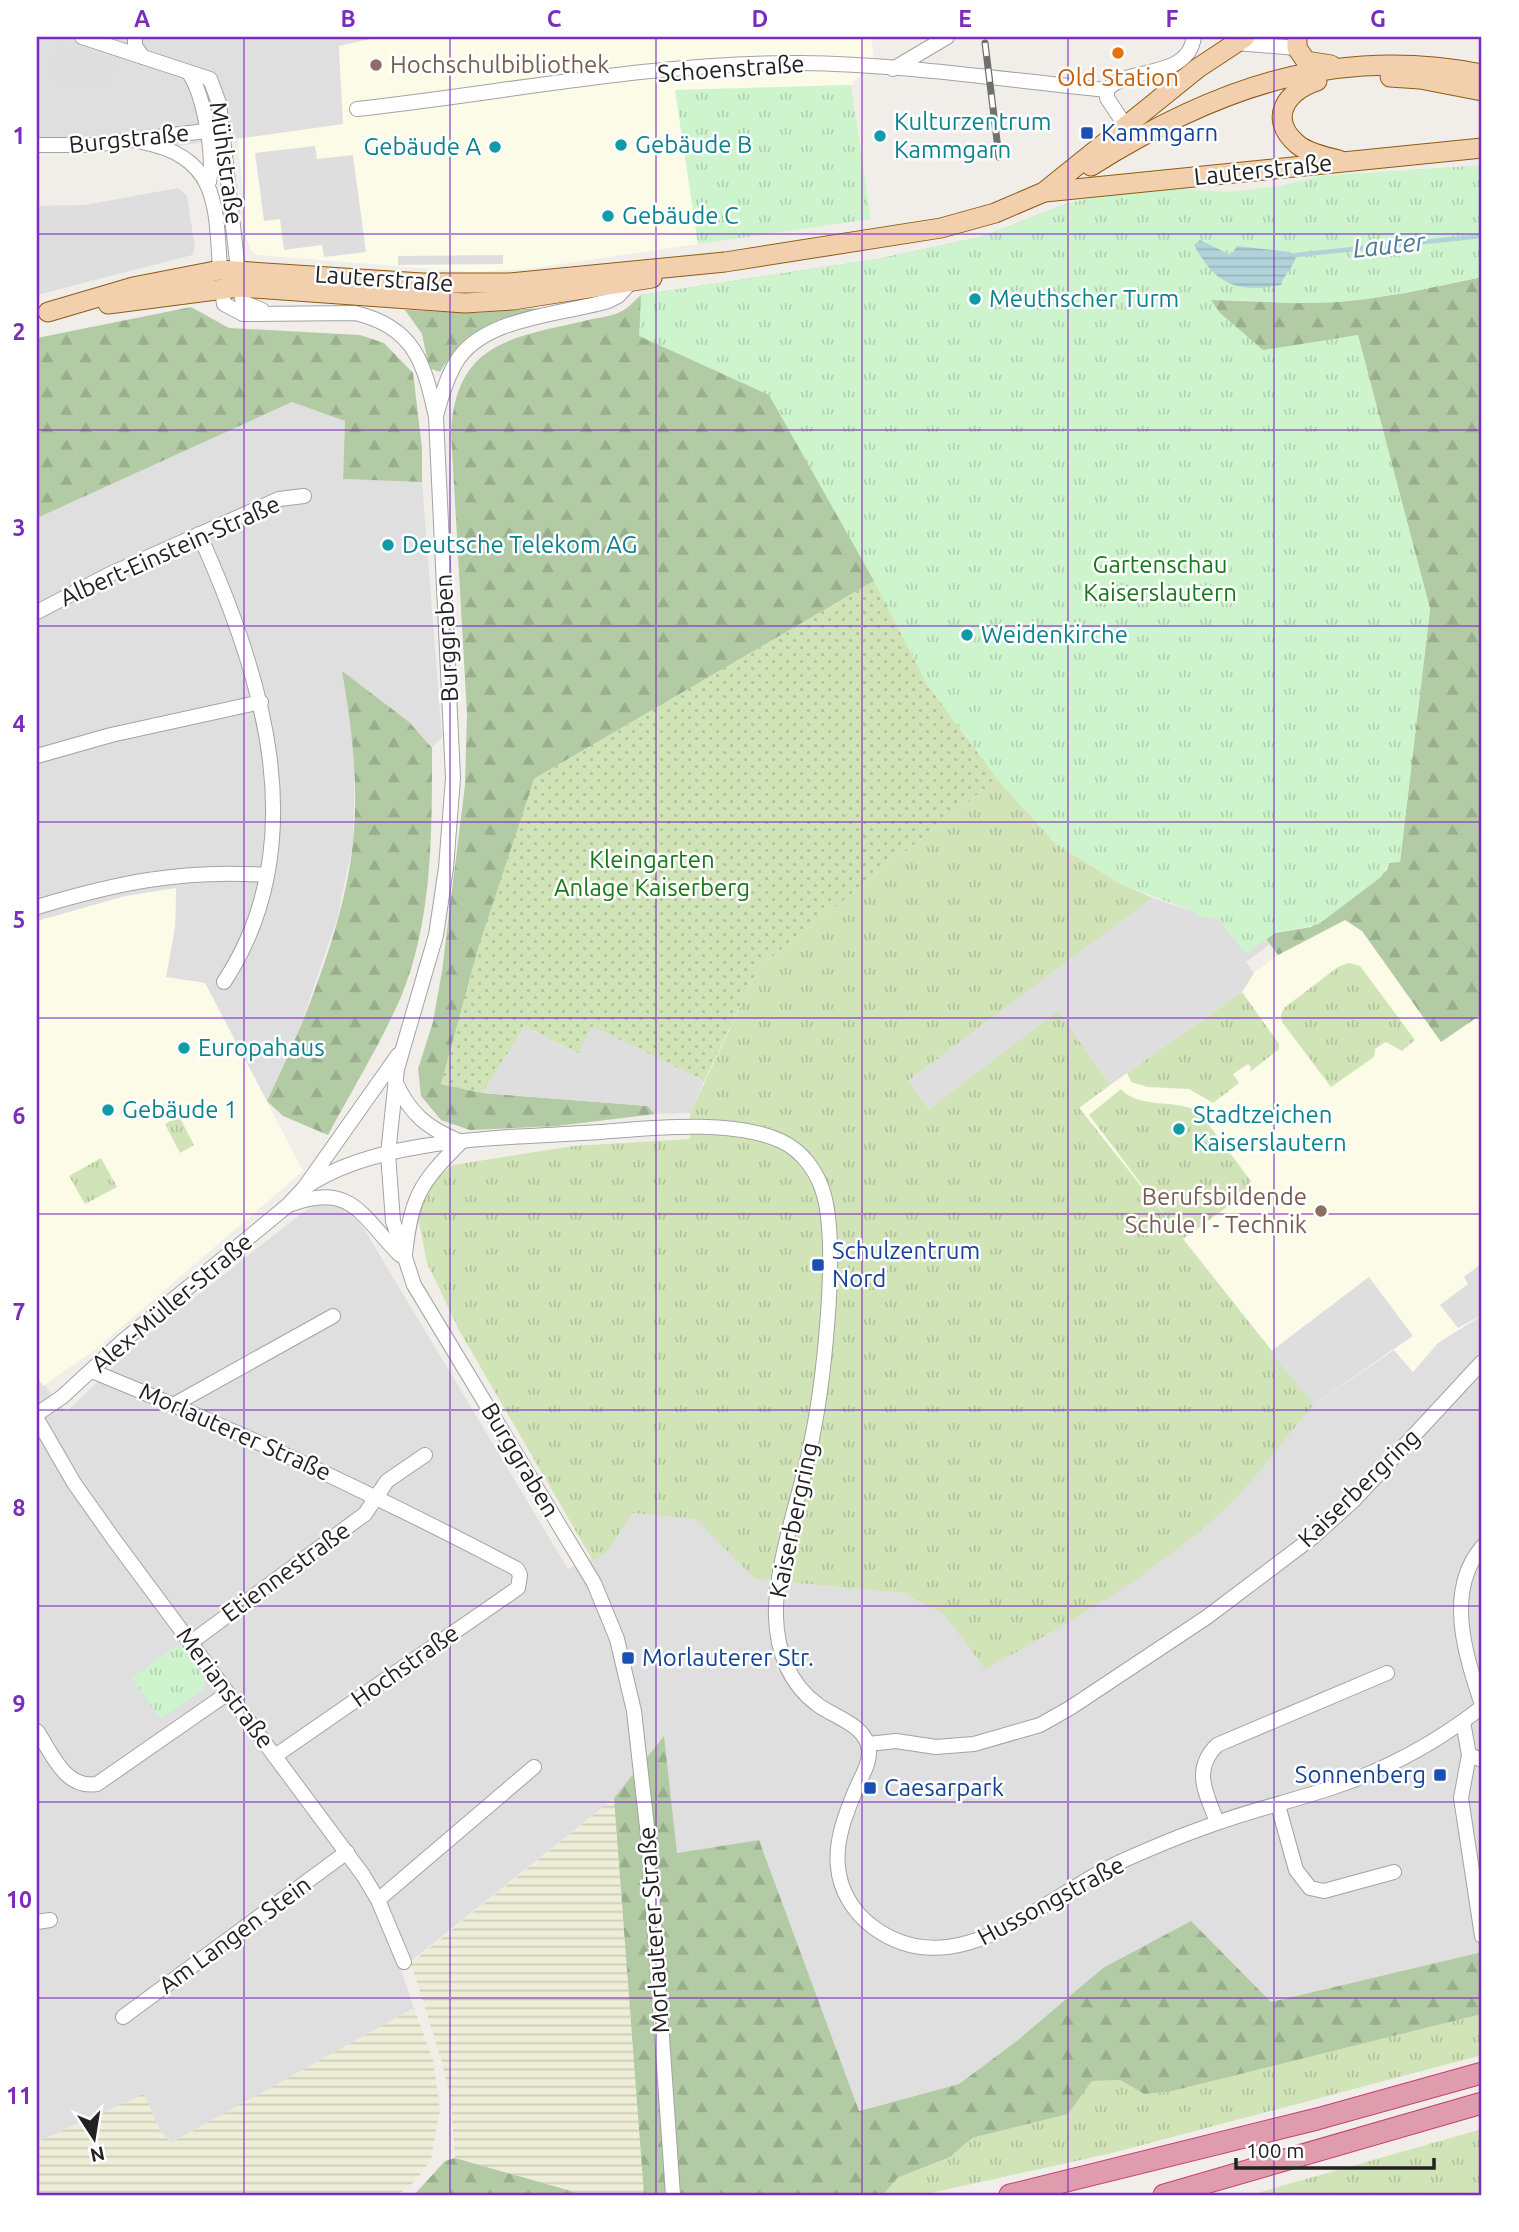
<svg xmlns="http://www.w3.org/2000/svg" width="1519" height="2232" viewBox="0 0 1519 2232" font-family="Ubuntu,sans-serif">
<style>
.residential{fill:#e0dfdf}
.education{fill:#fcfbe8}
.farmland{fill:url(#farmland-rules)}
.grass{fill:url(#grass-tufts)}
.forest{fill:url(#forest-firs)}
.park{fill:url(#park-tufts)}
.garden{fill:url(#garden-dots)}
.parking{fill:#dedede}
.water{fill:url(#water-rules)}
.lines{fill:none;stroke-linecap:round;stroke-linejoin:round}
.stream{stroke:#b0d3d9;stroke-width:4.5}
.minor-casing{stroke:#a3a3a3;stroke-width:16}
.major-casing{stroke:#8e5c12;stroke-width:21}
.highway-casing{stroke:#c83e77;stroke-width:23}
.minor{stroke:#fff;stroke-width:14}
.major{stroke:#f2d0ae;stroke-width:19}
.highway{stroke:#de9cad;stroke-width:21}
.rail-casing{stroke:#707070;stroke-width:7}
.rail{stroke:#fff;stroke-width:4.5;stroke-dasharray:13;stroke-linecap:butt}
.grid{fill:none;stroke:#7b2cbf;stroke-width:2;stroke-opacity:0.55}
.food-dot{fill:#e8710a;stroke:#fff;stroke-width:2.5}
.education-dot{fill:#8d6e63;stroke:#fff;stroke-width:2.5}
.transit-dot{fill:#1a4fb4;stroke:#fff;stroke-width:2.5}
.culture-dot{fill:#0f9aa8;stroke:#fff;stroke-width:2.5}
.labels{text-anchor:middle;stroke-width:5;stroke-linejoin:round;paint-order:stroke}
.education-label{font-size:24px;fill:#785e54;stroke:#fff;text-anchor:start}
.street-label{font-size:24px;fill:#222;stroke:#fff}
.food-label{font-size:24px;fill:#c56008;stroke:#fff}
.culture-label{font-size:24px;fill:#0d838f;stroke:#fff;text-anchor:start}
.transit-label{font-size:24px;fill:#164399;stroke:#fff;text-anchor:start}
.park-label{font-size:24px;fill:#19771a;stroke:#fff}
.water-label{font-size:26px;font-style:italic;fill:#517a99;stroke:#fff}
.neatline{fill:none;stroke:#7b2cbf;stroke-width:2.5}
.grid-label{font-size:23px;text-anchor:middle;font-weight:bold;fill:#7b2cbf}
</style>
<defs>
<pattern id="farmland-rules" width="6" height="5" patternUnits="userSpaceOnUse" patternTransform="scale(1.75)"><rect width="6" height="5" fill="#ededd8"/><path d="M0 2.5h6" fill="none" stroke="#cbcbb9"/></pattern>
<pattern id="grass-tufts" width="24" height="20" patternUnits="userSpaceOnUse" patternTransform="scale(1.75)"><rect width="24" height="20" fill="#d0e4b7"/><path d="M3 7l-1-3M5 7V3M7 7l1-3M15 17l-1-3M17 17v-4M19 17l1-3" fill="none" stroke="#b2c39d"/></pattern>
<pattern id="forest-firs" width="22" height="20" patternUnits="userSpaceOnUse" patternTransform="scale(1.75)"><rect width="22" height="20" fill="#b2cba4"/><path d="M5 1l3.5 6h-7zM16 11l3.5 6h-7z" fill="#99ae8d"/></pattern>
<pattern id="park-tufts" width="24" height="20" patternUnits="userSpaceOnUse" patternTransform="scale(1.75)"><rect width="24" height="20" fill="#cef4ce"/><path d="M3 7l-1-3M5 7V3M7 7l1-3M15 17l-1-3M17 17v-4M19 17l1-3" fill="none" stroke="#b1d1b1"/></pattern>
<pattern id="garden-dots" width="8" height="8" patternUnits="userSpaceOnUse" patternTransform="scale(1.75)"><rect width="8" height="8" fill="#d0e4b7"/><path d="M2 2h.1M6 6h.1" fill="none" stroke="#b2c39d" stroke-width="1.8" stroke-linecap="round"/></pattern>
<pattern id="water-rules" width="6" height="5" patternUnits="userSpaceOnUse" patternTransform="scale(1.75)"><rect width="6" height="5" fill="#b0d3d9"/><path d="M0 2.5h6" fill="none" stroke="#97b5ba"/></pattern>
</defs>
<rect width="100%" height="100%" fill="#f1eeea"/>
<g class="residential">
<path d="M 37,37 L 367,37 L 368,40 L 339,47 L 343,125 L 153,149 L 37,149 Z"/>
<path d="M 292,402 L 345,421 L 343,479 L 422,482 L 442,737 L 432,748 L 355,762 L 353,843 L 337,919 L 294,1045 L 267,1101 L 205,983 L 166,977 L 175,927 L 176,888 L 126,896 L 37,921 L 37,518 Z"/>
<path d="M 332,1202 L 361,1224 L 568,1569 L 607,1552 L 632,1512 L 697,1519 L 755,1579 L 904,1593 L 945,1614 L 985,1668 L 1218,1515 L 1314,1404 L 1394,1350 L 1413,1371 L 1438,1343 L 1482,1315 L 1482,1952 L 1271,2002 L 1018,2040 L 959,2084 L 858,2111 L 759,1840 L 677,1853 L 663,1737 L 614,1798 L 401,1969 L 414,2008 L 171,2143 L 160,2130 L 144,2095 L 37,2142 L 37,1376 L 66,1412 L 147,1335 L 288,1224 L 316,1203 Z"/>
</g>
<g class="education">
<path d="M 380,37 L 871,37 L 874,61 L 851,85 L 675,90 L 698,244 L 527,269 L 472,272 L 257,255 L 251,250 L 247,239 L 238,139 L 343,124 L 339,46 Z"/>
<path d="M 176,888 L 175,927 L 166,977 L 205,983 L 303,1171 L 96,1349 L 43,1386 L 37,1376 L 37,921 L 126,896 Z"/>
<path d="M 1345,920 L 1362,931 L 1441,1041 L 1482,1013 L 1482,1315 L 1438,1343 L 1413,1372 L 1394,1350 L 1314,1404 L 1079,1107 L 1242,992 L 1254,973 L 1278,955 Z"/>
</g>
<g class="farmland">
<path d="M 614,1798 L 644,2195 L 585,2195 L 455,2158 L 451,2102 L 441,2059 L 411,1963 Z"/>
<path d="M 414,2008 L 433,2060 L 440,2110 L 431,2159 L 416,2180 L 398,2195 L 37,2195 L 37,2142 L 144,2094 L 160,2130 L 171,2143 Z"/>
</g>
<g class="grass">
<path d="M 997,779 L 1056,844 L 1119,883 L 1153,898 L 908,1081 L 929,1109 L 1058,1010 L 1110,1085 L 1079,1108 L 1314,1404 C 1283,1440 1251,1486 1216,1517 C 1146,1579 1066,1625 985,1669 L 945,1615 L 904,1593 L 755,1579 L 696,1519 L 632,1513 L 607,1552 L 593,1561 L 459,1330 L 427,1263 L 417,1212 L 427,1185 L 453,1165 L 574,1146 L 690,1139 L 690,1113 L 759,967 Z"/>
<path d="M 1349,963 L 1360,966 L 1415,1040 L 1402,1051 L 1386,1042 L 1375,1049 L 1374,1057 L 1331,1087 L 1282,1022 L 1281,1015 L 1284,1008 L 1338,967 Z"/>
<path d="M 1242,992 L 1279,1044 L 1279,1049 L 1250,1072 L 1251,1067 L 1248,1064 L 1233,1074 L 1239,1083 L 1213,1103 L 1189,1089 L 1148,1087 L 1131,1082 L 1127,1073 Z"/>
<path d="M 1121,1089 C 1140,1110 1175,1098 1199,1112 L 1251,1181 L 1245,1194 L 1183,1239 L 1089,1115 Z"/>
<path d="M 179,1116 L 194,1145 L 180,1153 L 165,1124 Z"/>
<path d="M 101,1158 L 117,1187 L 85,1204 L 69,1176 Z"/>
<path d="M 1482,2014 L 1482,2055 L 1112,2153 L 922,2195 L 883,2195 L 897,2178 L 950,2157 L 972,2138 L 1068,2114 L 1092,2081 L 1120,2080 L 1144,2094 L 1168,2092 Z"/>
<path d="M 1482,2129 L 1482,2195 L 1250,2195 Z"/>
</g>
<g class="forest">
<path d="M 1069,203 L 1210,300 L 1307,303 L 1345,301 L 1405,293 L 1482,277 L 1482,1014 L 1441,1042 L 1362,931 L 1345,920 L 1278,955 L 1266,939 L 1275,933 L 1311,927 L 1387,870 L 1389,863 L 1400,861 L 1430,609 L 1358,336 L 896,587 L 874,581 L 534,779 L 441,1084 L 483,1093 L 648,1106 L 655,1114 L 557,1126 L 470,1130 L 441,1120 L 421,1096 L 418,1069 L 433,1022 L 442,971 L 465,785 L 467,714 L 451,432 C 456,343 510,338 584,321 C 595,318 610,317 620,312 C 628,309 635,300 641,295 L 878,259 L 981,237 Z"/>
<path d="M 191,307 L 229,328 L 360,335 L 384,343 L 413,373 L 422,448 L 422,482 L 343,479 L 345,421 L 292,402 L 37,518 L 37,338 Z"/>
<path d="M 542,308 C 495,322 467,329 440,372 L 429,368 L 422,334 L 405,310 L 476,313 Z"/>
<path d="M 342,671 L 409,722 L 432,748 C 432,830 433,920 401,997 C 380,1045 352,1090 328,1135 L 283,1116 L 267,1101 C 303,1027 345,924 353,842 C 359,784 352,728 342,671 Z"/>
<path d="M 664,1736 L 677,1853 L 759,1840 L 859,2111 L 959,2084 L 1018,2040 L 1103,1968 L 1191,1921 L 1271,2002 L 1482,1952 L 1482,2014 L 1168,2092 L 1144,2094 L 1120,2080 L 1092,2081 L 1068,2114 L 972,2138 L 950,2157 L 897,2178 L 883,2195 L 644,2195 L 614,1798 Z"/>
<path d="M 455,2158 L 585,2195 L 414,2195 L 445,2161 Z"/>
</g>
<g class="park">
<path d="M 851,85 L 871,219 L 698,244 L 675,90 Z"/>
<path d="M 1482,165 L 1482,277 C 1425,289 1367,303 1307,303 C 1275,304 1243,299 1211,300 L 1220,313 L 1263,350 L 1358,335 L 1430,609 L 1400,862 L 1389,863 L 1381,877 L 1319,924 L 1275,933 L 1246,954 L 1218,918 L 1202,918 L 1192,911 L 1119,883 L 1056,844 L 997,779 L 927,684 L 874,581 L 769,395 L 639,336 L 641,295 L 878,259 L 981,237 L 1069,203 L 1104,195 L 1182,189 L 1228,192 L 1280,186 L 1318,176 Z"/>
<path d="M 180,1644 L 205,1680 L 204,1689 L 160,1719 L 132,1678 Z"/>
</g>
<path class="garden" d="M 874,581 L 927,684 L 997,779 L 759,967 L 704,1081 L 593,1027 L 579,1054 L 525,1026 L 483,1093 L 441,1084 L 478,948 L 534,779 Z"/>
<g class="parking">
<path d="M 58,43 L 117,61 L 106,91 L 81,84 L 46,82 Z"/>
<path d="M 315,146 L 317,159 L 353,155 L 366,252 L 324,257 L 322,245 L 284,250 L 280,219 L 264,221 L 255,153 Z"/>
<path d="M 178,188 L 187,196 L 195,248 L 192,255 L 37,295 L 37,206 L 85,205 Z"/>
<path d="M 503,255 L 503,264 L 398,265 L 398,256 Z"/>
<path d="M 1153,898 L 1192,911 L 1202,918 L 1218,918 L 1246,954 L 1266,939 L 1270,944 L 1246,962 L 1254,973 L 1242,992 L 1110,1085 L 1058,1011 L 929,1109 L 908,1081 Z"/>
<path d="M 525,1026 L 578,1054 L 592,1026 L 704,1081 L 690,1113 L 655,1114 L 648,1106 L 483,1093 Z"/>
<path d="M 1482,1263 L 1482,1315 L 1458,1328 L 1440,1305 L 1468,1284 L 1464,1277 Z"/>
<path d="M 1369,1277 L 1413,1336 L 1314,1404 L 1270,1352 Z"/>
</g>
<path class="water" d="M 1200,240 L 1231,255 L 1237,246 L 1290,252 L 1296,255 C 1295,267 1284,273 1281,285 C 1236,293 1216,285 1194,245 Z"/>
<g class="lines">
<path class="stream" d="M 1296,255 L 1482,236"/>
<defs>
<g id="minor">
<path d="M 82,37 L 210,79 L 219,103 L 238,270"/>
<path d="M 135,37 L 135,46 L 143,57"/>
<path d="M 1236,43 L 1297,48"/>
<path d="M 893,69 L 947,37"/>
<path d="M 189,73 C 204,95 215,157 209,182"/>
<path d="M 1107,90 C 1128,65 1187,81 1194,37"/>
<path d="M 1107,90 L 1107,98 L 1125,125"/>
<path d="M 357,109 C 503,93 653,62 800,63 C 902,64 1005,80 1107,90"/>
<path d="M 142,142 C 218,157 216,204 220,270"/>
<path d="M 37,145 L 91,145 L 222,129"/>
<path d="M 239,287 L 243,302 L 262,310"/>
<path d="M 222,289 L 224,304 L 243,314 L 355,313 C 415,327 424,363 436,417 L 453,778 L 446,868 L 436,935 L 397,1069 L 388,1154 L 393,1221 L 414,1285 L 594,1583 L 617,1639 L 634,1711 L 648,1836 L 673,2195"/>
<path d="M 436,416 C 441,398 446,380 455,364 C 481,317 561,315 608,301 L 618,296 L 630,283"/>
<path d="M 199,534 C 262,673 316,842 224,982"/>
<path d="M 37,612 L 108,575 L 279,499 L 304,496"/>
<path d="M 37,756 L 111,735 L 261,702"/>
<path d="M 37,907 C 116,883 183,869 266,875"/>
<path d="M 395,1081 C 410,1114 427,1128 459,1141"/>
<path d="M 304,1188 C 378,1136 511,1138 600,1132 C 652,1128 733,1119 781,1141 C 803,1151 818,1173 824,1195 C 839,1251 823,1389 810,1448 C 800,1496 774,1569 776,1617 C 777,1651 789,1684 818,1705 C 836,1718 866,1725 869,1750 C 870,1764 861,1777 856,1789 C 846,1813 835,1840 838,1867 C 840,1891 854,1913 873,1927 C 956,1989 1044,1897 1120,1862 C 1151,1848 1182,1835 1214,1824 C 1252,1810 1292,1801 1331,1788 C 1386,1770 1437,1742 1482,1707"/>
<path d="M 292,1204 C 352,1182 362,1217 400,1255"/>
<path d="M 405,1255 C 411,1197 420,1183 461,1142"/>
<path d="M 92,1371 C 237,1430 378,1496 517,1569 L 520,1575 L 518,1588 L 275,1756"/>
<path d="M 175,1404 L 333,1316"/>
<path d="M 37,1414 L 62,1397 L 123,1341 L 287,1206 L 304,1188 L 398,1055"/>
<path d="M 37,1419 L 74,1483 L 115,1541 L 363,1875 L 378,1900 L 404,1962"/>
<path d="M 1482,1547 C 1444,1592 1466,1656 1482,1705"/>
<path d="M 190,1643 L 365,1514 L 387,1481 L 425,1455"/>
<path d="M 1463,1722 L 1469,1755 L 1461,1798 L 1482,1936"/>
<path d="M 37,1731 C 53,1755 65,1789 97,1784 L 228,1693"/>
<path d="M 868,1744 L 896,1741 L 936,1747 L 974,1744 L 1040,1725 L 1070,1708 L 1207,1617 L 1313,1537 L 1354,1500 L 1482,1362"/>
<path d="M 1469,1755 L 1482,1760"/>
<path d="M 1278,1805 L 1296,1870 L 1310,1888 L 1324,1891 L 1394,1872"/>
<path d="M 1217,1822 C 1206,1793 1192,1770 1217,1745 L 1387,1673"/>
<path d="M 378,1900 L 534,1767"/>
<path d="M 37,1922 L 50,1920"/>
<path d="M 123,2017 L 347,1852"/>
</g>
<g id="major">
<path d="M 1297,37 L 1297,48 L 1306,61 L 1331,65"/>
<path d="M 1390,77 L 1420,79 L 1482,91"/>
<path d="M 1317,81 C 1287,91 1267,118 1297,144 C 1308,153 1325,157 1339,160"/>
<path d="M 1091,166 C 1215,88 1335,45 1482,74"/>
<path d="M 1045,192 L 1482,148"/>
<path d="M 108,304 L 239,287 L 465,303 L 513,300 L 652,278"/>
<path d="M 48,312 L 133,287 L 220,270 L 422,283 L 510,283 L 725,262 L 941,228 L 995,213 L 1044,192 L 1198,68 L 1245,37"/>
</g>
<g id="highway">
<path d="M 1010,2195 L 1317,2119 L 1482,2073"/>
<path d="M 1164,2195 L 1482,2103"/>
</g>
</defs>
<use href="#minor" class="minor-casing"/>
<use href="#major" class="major-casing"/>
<use href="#highway" class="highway-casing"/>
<use href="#minor" class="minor"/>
<use href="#major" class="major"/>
<use href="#highway" class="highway"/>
<defs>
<path id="rail" d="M 985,43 L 999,157"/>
</defs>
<use href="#rail" class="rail-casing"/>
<use href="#rail" class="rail"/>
</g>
<path class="grid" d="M 244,37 L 244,2195M 450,37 L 450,2195M 656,37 L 656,2195M 862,37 L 862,2195M 1068,37 L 1068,2195M 1274,37 L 1274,2195M 37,234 L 1482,234M 37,430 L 1482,430M 37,626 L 1482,626M 37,822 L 1482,822M 37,1018 L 1482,1018M 37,1214 L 1482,1214M 37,1410 L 1482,1410M 37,1606 L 1482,1606M 37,1802 L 1482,1802M 37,1998 L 1482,1998"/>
<circle class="food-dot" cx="1118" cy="53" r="7"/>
<g class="education-dot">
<circle cx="376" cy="65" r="7"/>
<circle cx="1321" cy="1211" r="7"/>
</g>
<g class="transit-dot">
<rect x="1080" y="126" width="14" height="14" rx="3.5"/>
<rect x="811" y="1258" width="14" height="14" rx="3.5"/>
<rect x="621" y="1651" width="14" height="14" rx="3.5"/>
<rect x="1433" y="1768" width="14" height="14" rx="3.5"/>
<rect x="863" y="1781" width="14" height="14" rx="3.5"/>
</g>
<g class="culture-dot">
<circle cx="880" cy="136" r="7"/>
<circle cx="621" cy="145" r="7"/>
<circle cx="495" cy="147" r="7"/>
<circle cx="608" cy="216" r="7"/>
<circle cx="975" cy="299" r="7"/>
<circle cx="388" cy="545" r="7"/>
<circle cx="967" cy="635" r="7"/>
<circle cx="184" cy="1048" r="7"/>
<circle cx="108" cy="1110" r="7"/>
<circle cx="1179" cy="1129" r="7"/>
</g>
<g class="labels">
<g class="education-label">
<text x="390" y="73">Hochschulbibliothek</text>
<text x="1307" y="1205" text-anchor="end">Berufsbildende<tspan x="1307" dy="28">Schule I - Technik</tspan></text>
</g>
<g class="street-label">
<text transform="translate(731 69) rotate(-4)" y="8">Schoenstraße</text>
<text transform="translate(129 139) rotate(-6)" y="8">Burgstraße</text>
<text transform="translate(226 163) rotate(82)" y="8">Mühlstraße</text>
<text transform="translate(1263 170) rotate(-6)" y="8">Lauterstraße</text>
<text transform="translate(384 279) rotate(4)" y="8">Lauterstraße</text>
<text transform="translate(170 551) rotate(-24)" y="8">Albert-Einstein-Straße</text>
<text transform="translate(447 638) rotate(-93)" y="8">Burggraben</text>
<text transform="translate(172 1303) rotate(-40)" y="8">Alex-Müller-Straße</text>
<text transform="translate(235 1432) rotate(24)" y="8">Morlauterer Straße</text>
<text transform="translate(520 1460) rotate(59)" y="8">Burggraben</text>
<text transform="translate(1359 1488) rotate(-44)" y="8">Kaiserbergring</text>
<text transform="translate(794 1520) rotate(-78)" y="8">Kaiserbergring</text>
<text transform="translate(286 1572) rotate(-36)" y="8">Etiennestraße</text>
<text transform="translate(405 1666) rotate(-35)" y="8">Hochstraße</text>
<text transform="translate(225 1688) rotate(53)" y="8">Merianstraße</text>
<text transform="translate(1051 1901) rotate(-28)" y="8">Hussongstraße</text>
<text transform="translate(654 1930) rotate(-94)" y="8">Morlauterer Straße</text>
<text transform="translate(235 1935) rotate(-36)" y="8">Am Langen Stein</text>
</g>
<g class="food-label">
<text x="1118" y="86">Old Station</text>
</g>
<g class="culture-label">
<text x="894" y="130">Kulturzentrum<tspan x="894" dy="28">Kammgarn</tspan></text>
<text x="635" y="153">Gebäude B</text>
<text x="481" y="155" text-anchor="end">Gebäude A</text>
<text x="622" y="224">Gebäude C</text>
<text x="989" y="307">Meuthscher Turm</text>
<text x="402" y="553">Deutsche Telekom AG</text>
<text x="981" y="643">Weidenkirche</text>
<text x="198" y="1056">Europahaus</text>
<text x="122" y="1118">Gebäude 1</text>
<text x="1193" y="1123">Stadtzeichen<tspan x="1193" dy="28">Kaiserslautern</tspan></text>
</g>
<g class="transit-label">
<text x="1101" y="141">Kammgarn</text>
<text x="832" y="1259">Schulzentrum<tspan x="832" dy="28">Nord</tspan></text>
<text x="642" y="1666">Morlauterer Str.</text>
<text x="1426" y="1783" text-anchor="end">Sonnenberg</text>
<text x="884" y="1796">Caesarpark</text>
</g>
<g class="park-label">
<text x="1160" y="573">Gartenschau<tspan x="1160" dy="28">Kaiserslautern</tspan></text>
<text x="652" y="868">Kleingarten<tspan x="652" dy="28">Anlage Kaiserberg</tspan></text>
</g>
<g class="water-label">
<text transform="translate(1389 245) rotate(-6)" y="9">Lauter</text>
</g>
</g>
<rect width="1519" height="2232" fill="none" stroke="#ffffff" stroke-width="77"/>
<g transform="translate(94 2138) rotate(168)" stroke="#ffffff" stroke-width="5" paint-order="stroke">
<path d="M0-5L12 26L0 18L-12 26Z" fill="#222222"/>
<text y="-10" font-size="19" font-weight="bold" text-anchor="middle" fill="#222222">N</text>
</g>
<path d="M1236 2158v10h198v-10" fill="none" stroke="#222222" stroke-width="3.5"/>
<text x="1246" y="2158" font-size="21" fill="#222222" stroke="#ffffff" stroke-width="5" paint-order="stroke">100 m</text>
<rect x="38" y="38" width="1442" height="2156" class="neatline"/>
<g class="grid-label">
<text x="142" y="27">A</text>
<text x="348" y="27">B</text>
<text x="554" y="27">C</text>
<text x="760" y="27">D</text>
<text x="965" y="27">E</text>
<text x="1172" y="27">F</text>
<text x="1378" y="27">G</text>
<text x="19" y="144">1</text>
<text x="19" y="340">2</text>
<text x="19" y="536">3</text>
<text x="19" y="732">4</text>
<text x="19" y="928">5</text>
<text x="19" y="1124">6</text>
<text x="19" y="1320">7</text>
<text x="19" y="1516">8</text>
<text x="19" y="1712">9</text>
<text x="19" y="1908">10</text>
<text x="19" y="2104">11</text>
</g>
</svg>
